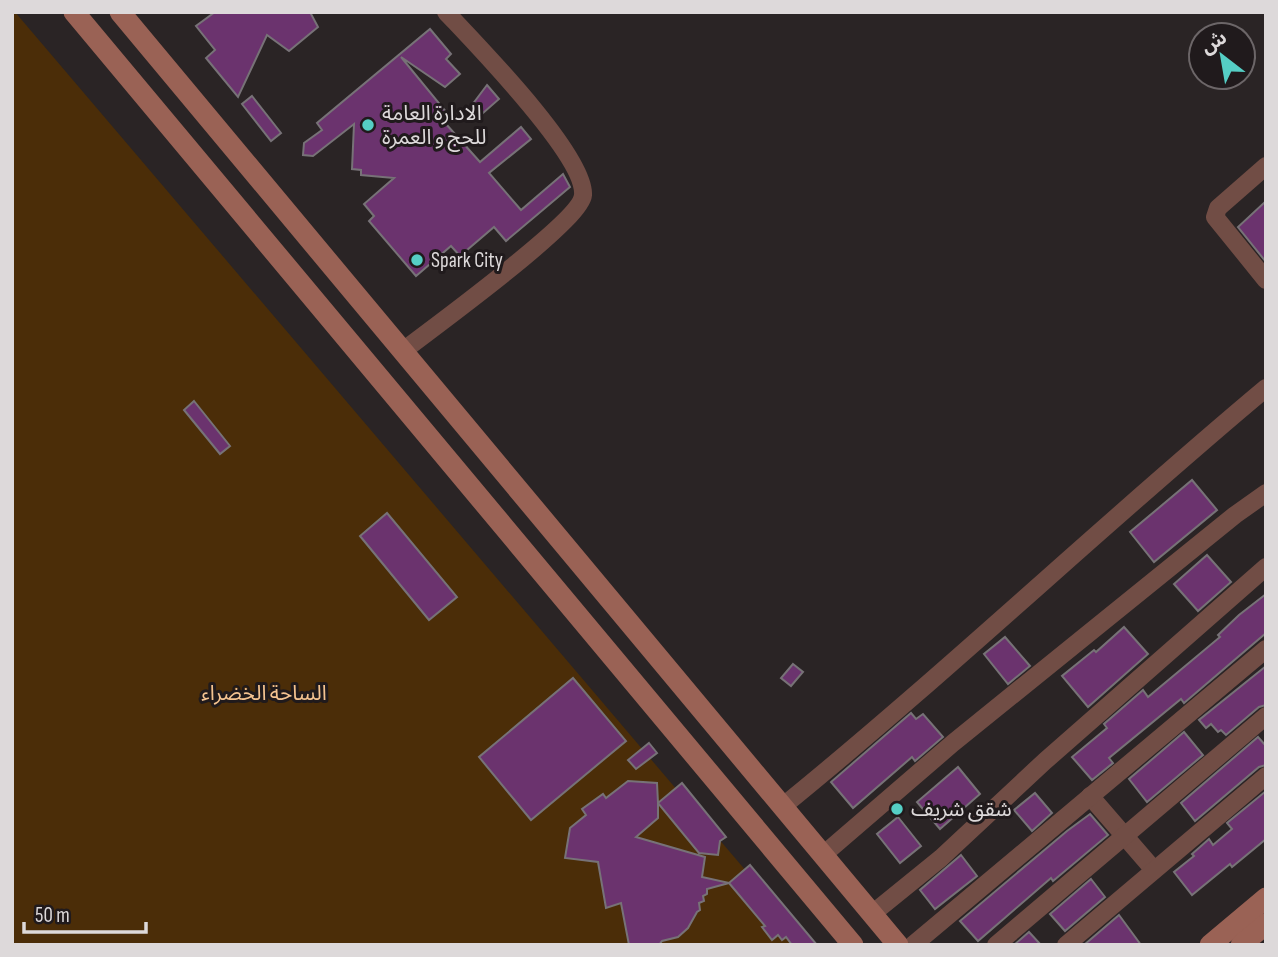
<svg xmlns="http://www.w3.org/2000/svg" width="1278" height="957" viewBox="0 0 1278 957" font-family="'Sofia Sans Condensed','Noto Sans Arabic',sans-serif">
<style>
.green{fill:#4b2d08}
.building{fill:#6b336e;stroke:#777277;stroke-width:2}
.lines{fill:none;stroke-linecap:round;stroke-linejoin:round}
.street{stroke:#714d45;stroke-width:18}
.secondary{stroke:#9a6255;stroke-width:21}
.poi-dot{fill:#55cec5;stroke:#201a1c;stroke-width:2.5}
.labels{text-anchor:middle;stroke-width:6;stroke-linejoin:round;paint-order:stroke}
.poi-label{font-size:21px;fill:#ddd9da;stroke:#201a1c;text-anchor:start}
.park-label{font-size:21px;fill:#f4c390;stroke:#201a1c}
</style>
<rect width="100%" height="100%" fill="#2a2425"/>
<path class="green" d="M 12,12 L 15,12 L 809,945 L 12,945 Z"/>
<g class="building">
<path d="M 215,12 L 310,12 L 318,27 L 289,51 L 267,35 L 238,97 L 206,58 L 215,50 L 196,26 Z"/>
<path d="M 430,29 L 451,54 L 446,59 L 460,74 L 445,87 L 401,57 L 452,119 L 446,124 L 480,162 L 521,127 L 531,139 L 489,173 L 521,210 L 563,174 L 570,187 L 506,241 L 494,227 L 460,256 L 451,246 L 416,276 L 369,221 L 374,216 L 364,204 L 394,178 L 361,175 L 361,170 L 352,169 L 354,124 L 313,156 L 303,155 L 304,143 L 322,130 L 317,123 Z"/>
<path d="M 487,85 L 499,99 L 483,113 L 472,105 Z"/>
<path d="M 252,96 L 281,133 L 271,141 L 242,104 Z"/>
<path d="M 1266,201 L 1266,262 L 1238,227 Z"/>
<path d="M 194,401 L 230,446 L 220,454 L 184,410 Z"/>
<path d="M 1192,480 L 1217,510 L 1154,562 L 1130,532 Z"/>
<path d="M 387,513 L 457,597 L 429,620 L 360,536 Z"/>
<path d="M 1207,555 L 1231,582 L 1198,611 L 1174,584 Z"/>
<path d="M 1266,594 L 1266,633 L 1184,703 L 1181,699 L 1109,758 L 1113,763 L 1092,780 L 1072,757 L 1107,728 L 1104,724 L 1143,690 L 1148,697 L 1220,637 L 1218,635 L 1239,615 Z"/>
<path d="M 1124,627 L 1148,654 L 1088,707 L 1062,676 L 1094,650 L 1096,652 Z"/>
<path d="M 1005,637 L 1030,666 L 1008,684 L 984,654 Z"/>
<path d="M 793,664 L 803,672 L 791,686 L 781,678 Z"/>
<path d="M 1266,666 L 1266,705 L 1259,707 L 1226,735 L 1221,730 L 1218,732 L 1211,724 L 1206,728 L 1199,720 Z"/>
<path d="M 573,678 L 626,741 L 531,820 L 479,757 Z"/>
<path d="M 911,713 L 916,719 L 923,714 L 943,737 L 915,761 L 912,757 L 853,808 L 831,782 Z"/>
<path d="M 1184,732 L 1203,755 L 1147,802 L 1129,779 Z"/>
<path d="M 1258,737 L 1266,746 L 1266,765 L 1259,767 L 1195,821 L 1181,803 Z"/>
<path d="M 649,743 L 657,753 L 636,769 L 628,760 Z"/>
<path d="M 958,767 L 980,794 L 940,829 L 917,802 Z"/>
<path d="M 628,781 L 657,783 L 658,803 L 682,783 L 726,837 L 720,841 L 718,855 L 699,853 L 658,803 L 658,818 L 636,837 L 705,857 L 702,877 L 729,883 L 750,865 L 817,945 L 792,945 L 786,937 L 782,940 L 778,935 L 772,940 L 762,927 L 765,926 L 729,883 L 707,889 L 707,894 L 703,896 L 704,901 L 699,903 L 700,910 L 697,912 L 688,928 L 678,937 L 662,941 L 659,945 L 629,945 L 621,903 L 606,908 L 598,862 L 565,858 L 570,828 L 586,815 L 582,809 L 603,794 L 606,798 Z"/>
<path d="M 1266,791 L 1266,839 L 1232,867 L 1230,864 L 1192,895 L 1174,872 L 1194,856 L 1192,854 L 1209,839 L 1213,845 L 1232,829 L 1227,823 Z"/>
<path d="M 1035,793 L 1052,813 L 1032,831 L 1014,810 Z"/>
<path d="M 1090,814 L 1108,835 L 1053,881 L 1051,878 L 978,941 L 960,921 L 1067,831 Z"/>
<path d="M 898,817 L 921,846 L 900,863 L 877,834 Z"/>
<path d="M 961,855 L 977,876 L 935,909 L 920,890 Z"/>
<path d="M 1091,879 L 1105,897 L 1065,931 L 1050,914 Z"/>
<path d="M 1119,915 L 1141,945 L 1084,945 Z"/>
<path d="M 1029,932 L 1041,945 L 1014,945 Z"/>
</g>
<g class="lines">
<g class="street">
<path d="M 1266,166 L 1218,208 L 1215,217 L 1266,280"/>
<path d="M 403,351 C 431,329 581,221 583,195 C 586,156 475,43 446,12"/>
<path d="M 1090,796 L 1154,870"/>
<path d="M 782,807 C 948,672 1102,525 1266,388"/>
<path d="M 823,855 L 953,743 L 1235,515 L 1266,493"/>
<path d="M 872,914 L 941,858 L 1045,761 L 1266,567"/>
<path d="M 913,945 L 1266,649"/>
<path d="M 996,945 L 1266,716"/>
<path d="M 1066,945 L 1266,776"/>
</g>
<g class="secondary">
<path d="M 74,12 L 853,945"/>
<path d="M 120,12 L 898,945"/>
<path d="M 1210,945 L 1266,898"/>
<path d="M 1241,945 L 1266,924"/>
</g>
</g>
<g class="poi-dot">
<circle cx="368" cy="125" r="7"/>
<circle cx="417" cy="260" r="7"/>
<circle cx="897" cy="809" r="7"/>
</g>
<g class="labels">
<g class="poi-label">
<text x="382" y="120">الادارة العامة<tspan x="382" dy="24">للحج و العمرة</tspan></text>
<text x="431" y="267">Spark City</text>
<text x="911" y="816">شقق شريف</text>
</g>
<g class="park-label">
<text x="264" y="700">الساحة الخضراء</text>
</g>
</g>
<rect width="1278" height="957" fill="none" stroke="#ddd9da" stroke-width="28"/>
<g transform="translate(1222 56) rotate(329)"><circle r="33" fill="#201a1c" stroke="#6c6668" stroke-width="2"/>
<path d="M0-5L12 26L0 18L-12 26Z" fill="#55cec5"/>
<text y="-10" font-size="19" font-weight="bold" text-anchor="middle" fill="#ddd9da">ش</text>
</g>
<path d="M24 922v10h122v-10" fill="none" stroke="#ddd9da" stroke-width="3.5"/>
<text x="35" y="922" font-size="21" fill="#ddd9da" stroke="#201a1c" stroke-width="5" paint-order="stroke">50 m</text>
</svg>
